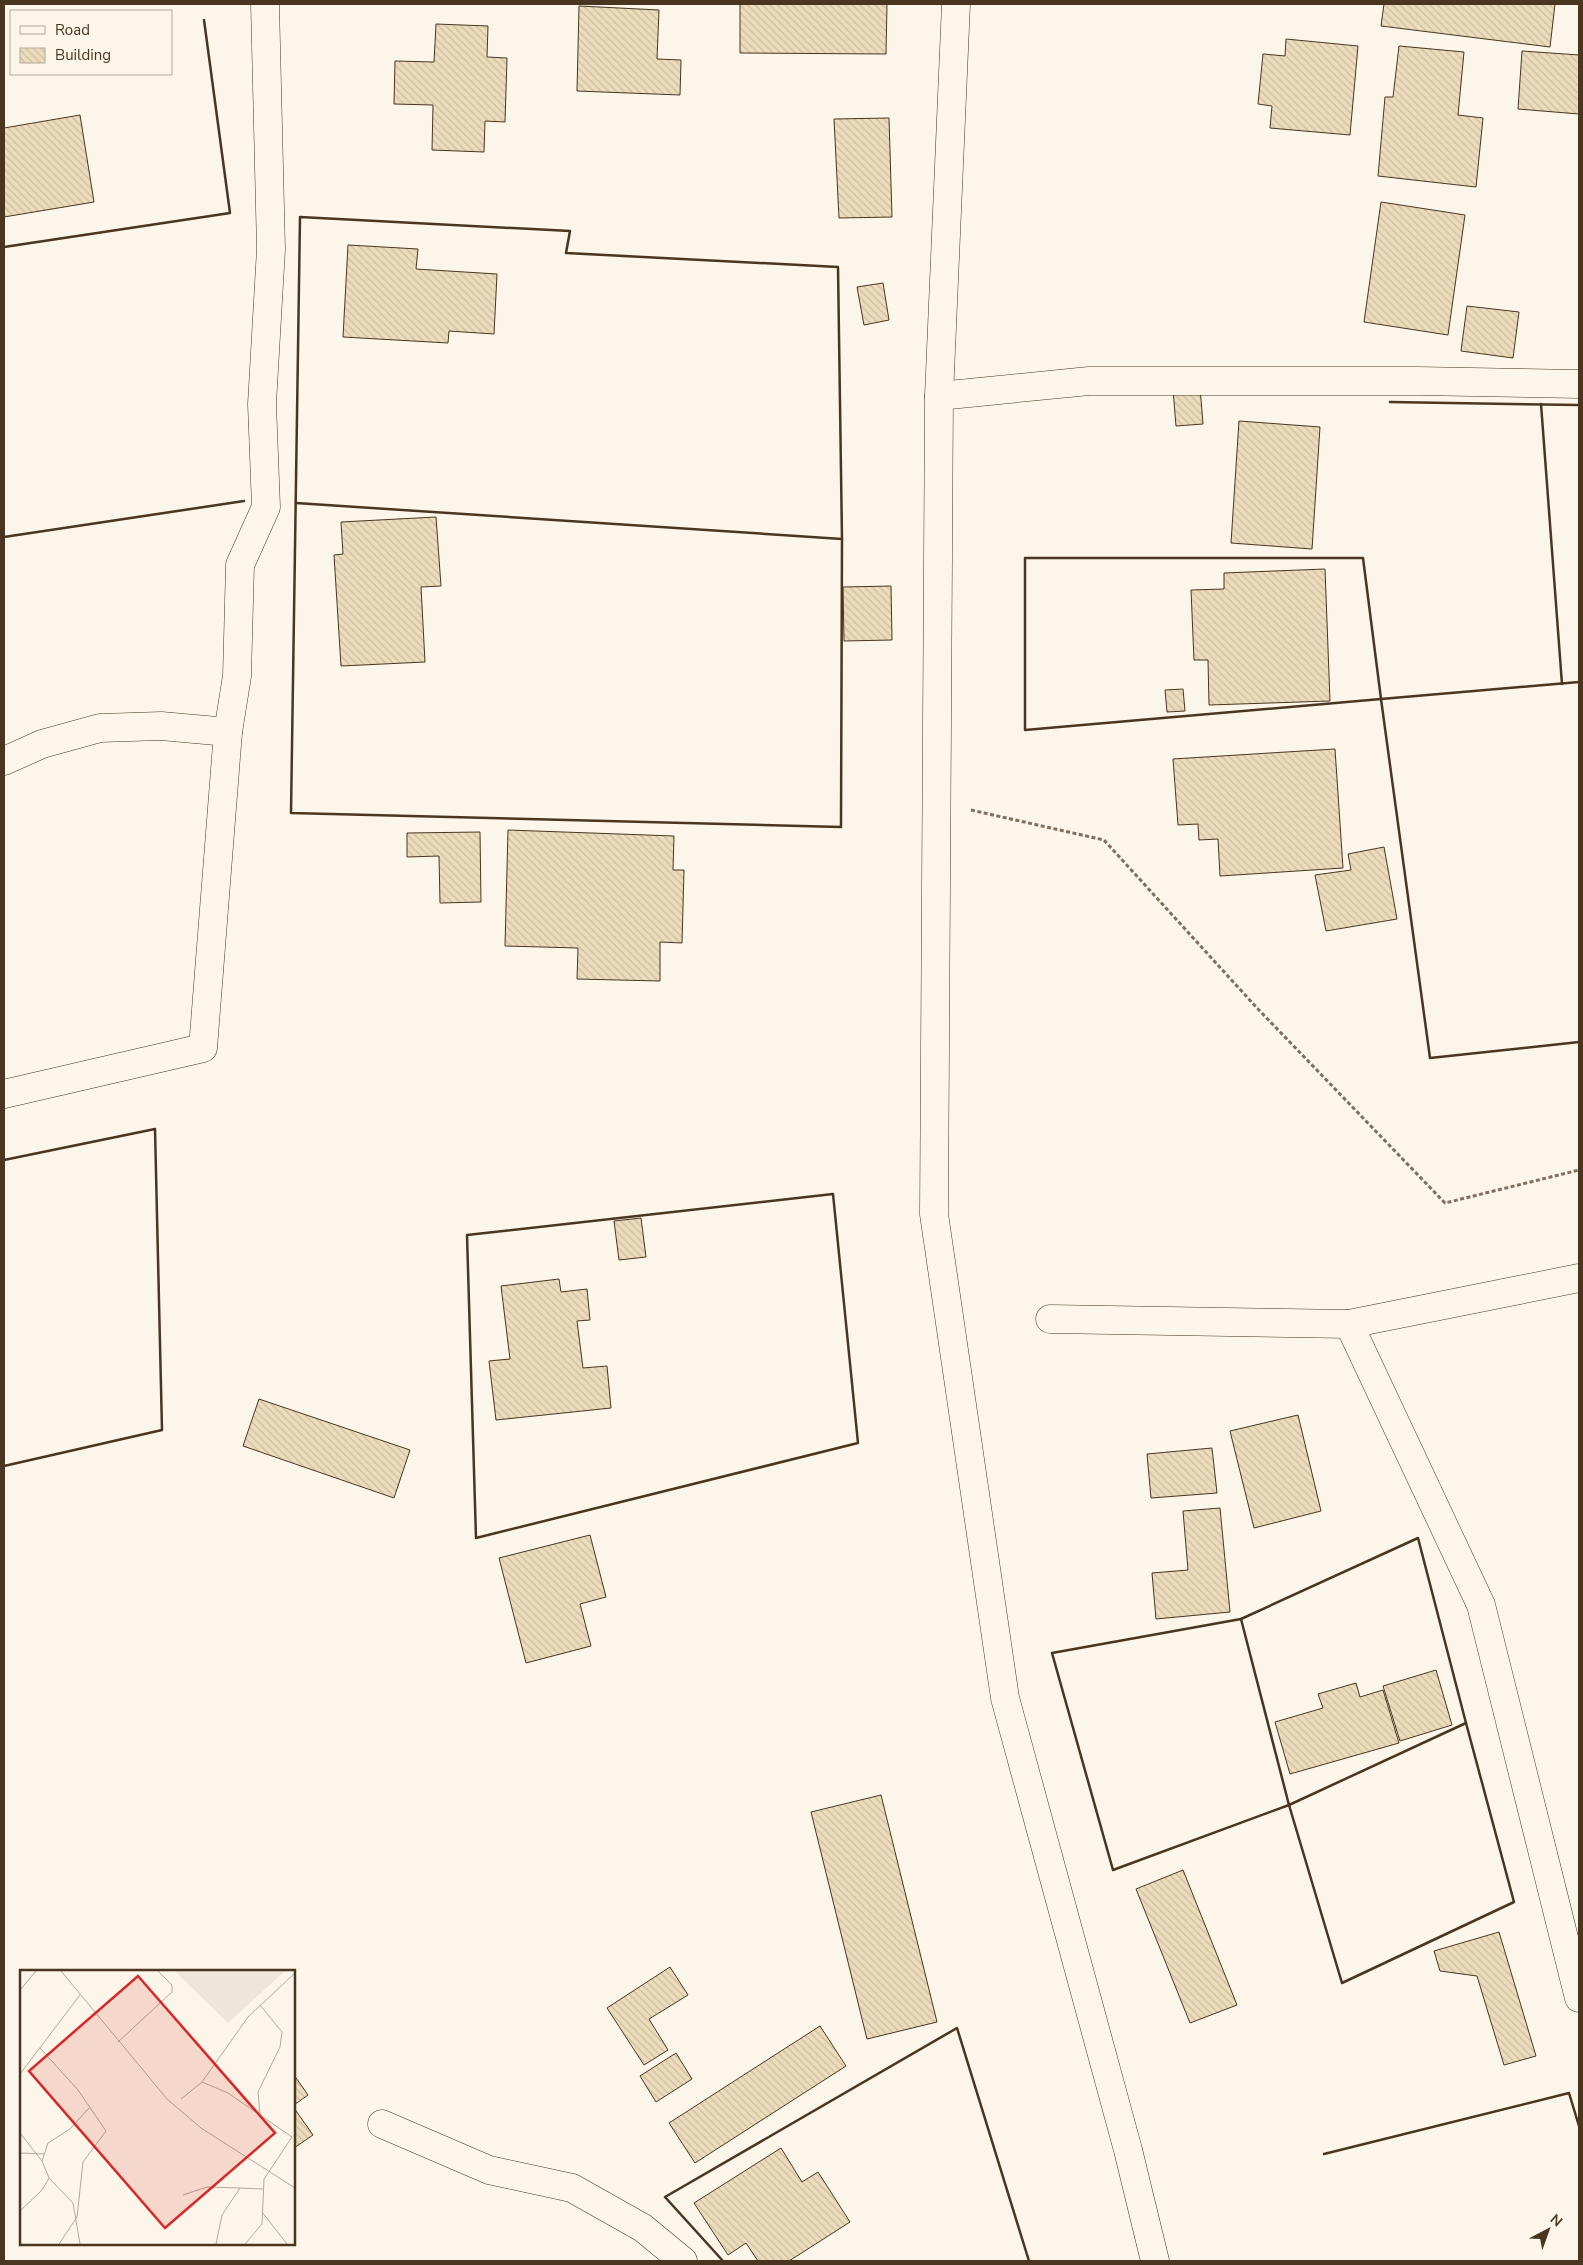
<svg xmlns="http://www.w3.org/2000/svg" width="1583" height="2265" viewBox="0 0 1583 2265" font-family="'Nunito Sans',sans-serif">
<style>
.building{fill:url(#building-back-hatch);stroke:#4a3520}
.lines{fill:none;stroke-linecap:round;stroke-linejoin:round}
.minor-casing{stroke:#4a3520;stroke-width:29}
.path{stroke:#7f6f5c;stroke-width:3;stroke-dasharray:4 2.5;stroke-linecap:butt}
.minor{stroke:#fbf6e9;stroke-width:28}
.wall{stroke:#4a3520;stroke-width:2.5}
.inset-road{fill:none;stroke:#b4a999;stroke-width:1}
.view{fill:#d62828;fill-opacity:0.15;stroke:#d62828;stroke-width:2.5}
.inset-edge{fill:none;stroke:#4a3520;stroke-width:2.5}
</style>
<defs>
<pattern id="building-back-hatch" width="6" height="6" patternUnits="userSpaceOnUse" patternTransform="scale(1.25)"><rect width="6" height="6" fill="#ecdcbc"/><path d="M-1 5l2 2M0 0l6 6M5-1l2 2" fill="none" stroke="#ccbda1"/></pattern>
</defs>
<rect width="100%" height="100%" fill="#fbf6e9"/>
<g class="building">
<path d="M 740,4 L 887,4 L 886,54 L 740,53 Z"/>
<path d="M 1384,4 L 1555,4 L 1550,47 L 1381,26 Z"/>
<path d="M 579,6 L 659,10 L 657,59 L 681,60 L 680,95 L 577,91 Z"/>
<path d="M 436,24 L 488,26 L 487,57 L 507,58 L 505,122 L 485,121 L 484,152 L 432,150 L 433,105 L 394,104 L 395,61 L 434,62 Z"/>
<path d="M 1286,39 L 1358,46 L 1350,135 L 1270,128 L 1272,106 L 1258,104 L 1263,54 L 1285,56 Z"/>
<path d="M 1399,46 L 1464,52 L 1458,115 L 1483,118 L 1476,187 L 1378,176 L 1385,97 L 1393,97 Z"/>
<path d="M 1522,51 L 1579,55 L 1579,114 L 1518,109 Z"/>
<path d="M 80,115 L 94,202 L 4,217 L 4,128 Z"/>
<path d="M 889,118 L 892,217 L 839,218 L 834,119 Z"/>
<path d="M 1381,202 L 1465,215 L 1448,335 L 1364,322 Z"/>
<path d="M 348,245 L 418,249 L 416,269 L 497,274 L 494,334 L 449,331 L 448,343 L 343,337 Z"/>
<path d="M 883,283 L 889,320 L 864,325 L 857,287 Z"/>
<path d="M 1467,306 L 1519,312 L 1513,358 L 1461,351 Z"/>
<path d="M 1200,387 L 1203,424 L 1176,426 L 1173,389 Z"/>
<path d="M 1239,421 L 1320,427 L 1312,549 L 1231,543 Z"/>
<path d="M 436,517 L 441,586 L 421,587 L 425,662 L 341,666 L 334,555 L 343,554 L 341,522 Z"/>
<path d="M 1325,569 L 1330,701 L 1209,705 L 1208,660 L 1194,660 L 1191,590 L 1224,589 L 1224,573 Z"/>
<path d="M 891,586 L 892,640 L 844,641 L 843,587 Z"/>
<path d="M 1183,689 L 1185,711 L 1167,712 L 1165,690 Z"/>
<path d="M 1335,749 L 1343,868 L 1220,876 L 1218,839 L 1199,840 L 1198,824 L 1178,825 L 1173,759 Z"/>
<path d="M 508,830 L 674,836 L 673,870 L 684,870 L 682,943 L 660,942 L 660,981 L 577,979 L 578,948 L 505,946 Z"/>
<path d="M 480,832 L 481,902 L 440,903 L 439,856 L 407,857 L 407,833 Z"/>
<path d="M 1384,847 L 1397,919 L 1326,931 L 1315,875 L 1351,870 L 1348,854 Z"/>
<path d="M 641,1218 L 646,1257 L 619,1260 L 614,1221 Z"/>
<path d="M 559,1279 L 561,1292 L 587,1289 L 590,1320 L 577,1321 L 583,1368 L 607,1366 L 611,1408 L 496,1420 L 489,1361 L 510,1359 L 501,1286 Z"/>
<path d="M 259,1399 L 410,1450 L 394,1498 L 243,1446 Z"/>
<path d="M 1298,1415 L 1321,1511 L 1254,1528 L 1230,1431 Z"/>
<path d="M 1212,1448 L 1217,1493 L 1151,1498 L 1147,1454 Z"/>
<path d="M 1220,1508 L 1230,1612 L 1156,1619 L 1152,1573 L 1188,1570 L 1183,1511 Z"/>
<path d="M 590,1535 L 606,1597 L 580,1604 L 591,1646 L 526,1663 L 499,1558 Z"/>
<path d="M 1436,1670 L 1452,1725 L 1400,1741 L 1383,1686 Z"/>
<path d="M 1356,1683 L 1360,1697 L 1383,1690 L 1399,1743 L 1290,1774 L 1275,1722 L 1323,1708 L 1318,1694 Z"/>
<path d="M 881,1795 L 937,2022 L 867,2039 L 811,1812 Z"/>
<path d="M 1183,1870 L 1237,2005 L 1190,2023 L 1136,1889 Z"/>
<path d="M 1499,1932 L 1536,2056 L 1504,2065 L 1477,1976 L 1440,1971 L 1434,1951 Z"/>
<path d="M 670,1967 L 688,1995 L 649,2019 L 668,2050 L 644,2065 L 607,2008 Z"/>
<path d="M 820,2026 L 846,2066 L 695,2163 L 669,2123 Z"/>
<path d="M 676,2053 L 692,2079 L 656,2102 L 640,2076 Z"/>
<path d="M 294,2075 L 308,2095 L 294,2105 Z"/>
<path d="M 294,2108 L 313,2135 L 294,2148 Z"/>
<path d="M 781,2148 L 802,2182 L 818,2172 L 850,2222 L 789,2261 L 758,2261 L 746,2243 L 728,2255 L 694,2203 Z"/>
</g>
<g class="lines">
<defs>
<g id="minor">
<path d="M 956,4 L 939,396 L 934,1214 L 1005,1698 L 1128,2150 L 1155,2261"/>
<path d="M 939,396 L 1089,381 L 1418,381 L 1579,384"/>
<path d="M 4,761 L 42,744 L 100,728 L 161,726 L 228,732"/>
<path d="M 4,1094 L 203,1048 L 228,732 L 237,676 L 240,565 L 266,507 L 262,404 L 271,249 L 265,4"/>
<path d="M 1050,1319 L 1349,1324 L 1579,1278"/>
<path d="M 1349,1324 L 1481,1605 L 1579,1998"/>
<path d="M 382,2124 L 489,2170 L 572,2188 L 643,2228 L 683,2261"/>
</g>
</defs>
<use href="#minor" class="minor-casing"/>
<path class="path" d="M 971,810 L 1104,840 L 1257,1008 L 1445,1203 L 1579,1170"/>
<use href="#minor" class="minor"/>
<g class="wall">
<path d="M 300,217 L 570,231 L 566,253 L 838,267 L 842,539 L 841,827 L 291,813 Z"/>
<path d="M 4,247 L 230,213 L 204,20"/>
<path d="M 1390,402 L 1579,405"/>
<path d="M 1541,404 L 1562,684"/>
<path d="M 296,503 L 842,539"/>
<path d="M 4,537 L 244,501"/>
<path d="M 1025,558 L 1363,558 L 1381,699 L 1025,730 Z"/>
<path d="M 1579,682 L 1381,699 L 1430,1058 L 1579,1042"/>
<path d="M 4,1160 L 155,1129 L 162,1430 L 4,1466"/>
<path d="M 833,1194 L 858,1443 L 476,1538 L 467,1235 Z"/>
<path d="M 1241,1619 L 1289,1805 L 1113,1870 L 1052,1653 Z"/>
<path d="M 1241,1619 L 1418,1538 L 1466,1723"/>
<path d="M 1466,1723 L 1514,1902 L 1342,1983 L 1289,1805 Z"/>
<path d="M 1324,2154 L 1569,2093 L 1579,2126"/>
<path d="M 723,2261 L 665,2197 L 957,2028 L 1029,2261"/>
</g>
</g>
<g transform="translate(20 1970)">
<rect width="275" height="275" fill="#fbf6e9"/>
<path d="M 155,1 L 265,1 L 208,53 Z" fill="#ede6d9"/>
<path class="inset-road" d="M 41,1 L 147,129 L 181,158 L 275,218M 0,20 L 16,1M 98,72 L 152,22 L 152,15 L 138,1M 20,78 L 58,120 L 86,161 L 63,192 L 57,247 L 39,274M 0,104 L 60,25M 182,112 L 208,123 L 240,145M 161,129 L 182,112 L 228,47 L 275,3M 0,163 L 22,191 L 29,208 L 53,233 L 60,274M 0,183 L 25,184M 22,191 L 28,173 L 50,159 L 69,138M 163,225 L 187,217 L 220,218M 0,241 L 22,220 L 29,208M 242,242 L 267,274M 196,274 L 202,245 L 220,218 L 243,219M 225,274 L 242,254 L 244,209 L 272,167 L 240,145 L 238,122 L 260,77 L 262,62 L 240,35"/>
<path class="view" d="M 118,6 L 255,163 L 145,258 L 9,101 Z"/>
<rect width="275" height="275" class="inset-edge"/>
</g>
<rect width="1583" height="2265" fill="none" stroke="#4a3520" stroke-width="10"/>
<rect x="10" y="10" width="162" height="65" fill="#fbf6e9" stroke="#b4a999"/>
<rect x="20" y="26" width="25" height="8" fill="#fbf6e9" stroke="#b4a999"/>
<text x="55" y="35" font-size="15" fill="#4a3520">Road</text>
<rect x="20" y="48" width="25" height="15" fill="url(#building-back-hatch)" stroke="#b4a999"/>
<text x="55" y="60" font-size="15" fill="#4a3520">Building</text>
<g transform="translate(1548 2230) rotate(41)" stroke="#fbf6e9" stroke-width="4" paint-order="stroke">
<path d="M0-4L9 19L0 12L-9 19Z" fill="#4a3520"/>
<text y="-8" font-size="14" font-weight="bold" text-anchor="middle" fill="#4a3520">N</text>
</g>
</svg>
